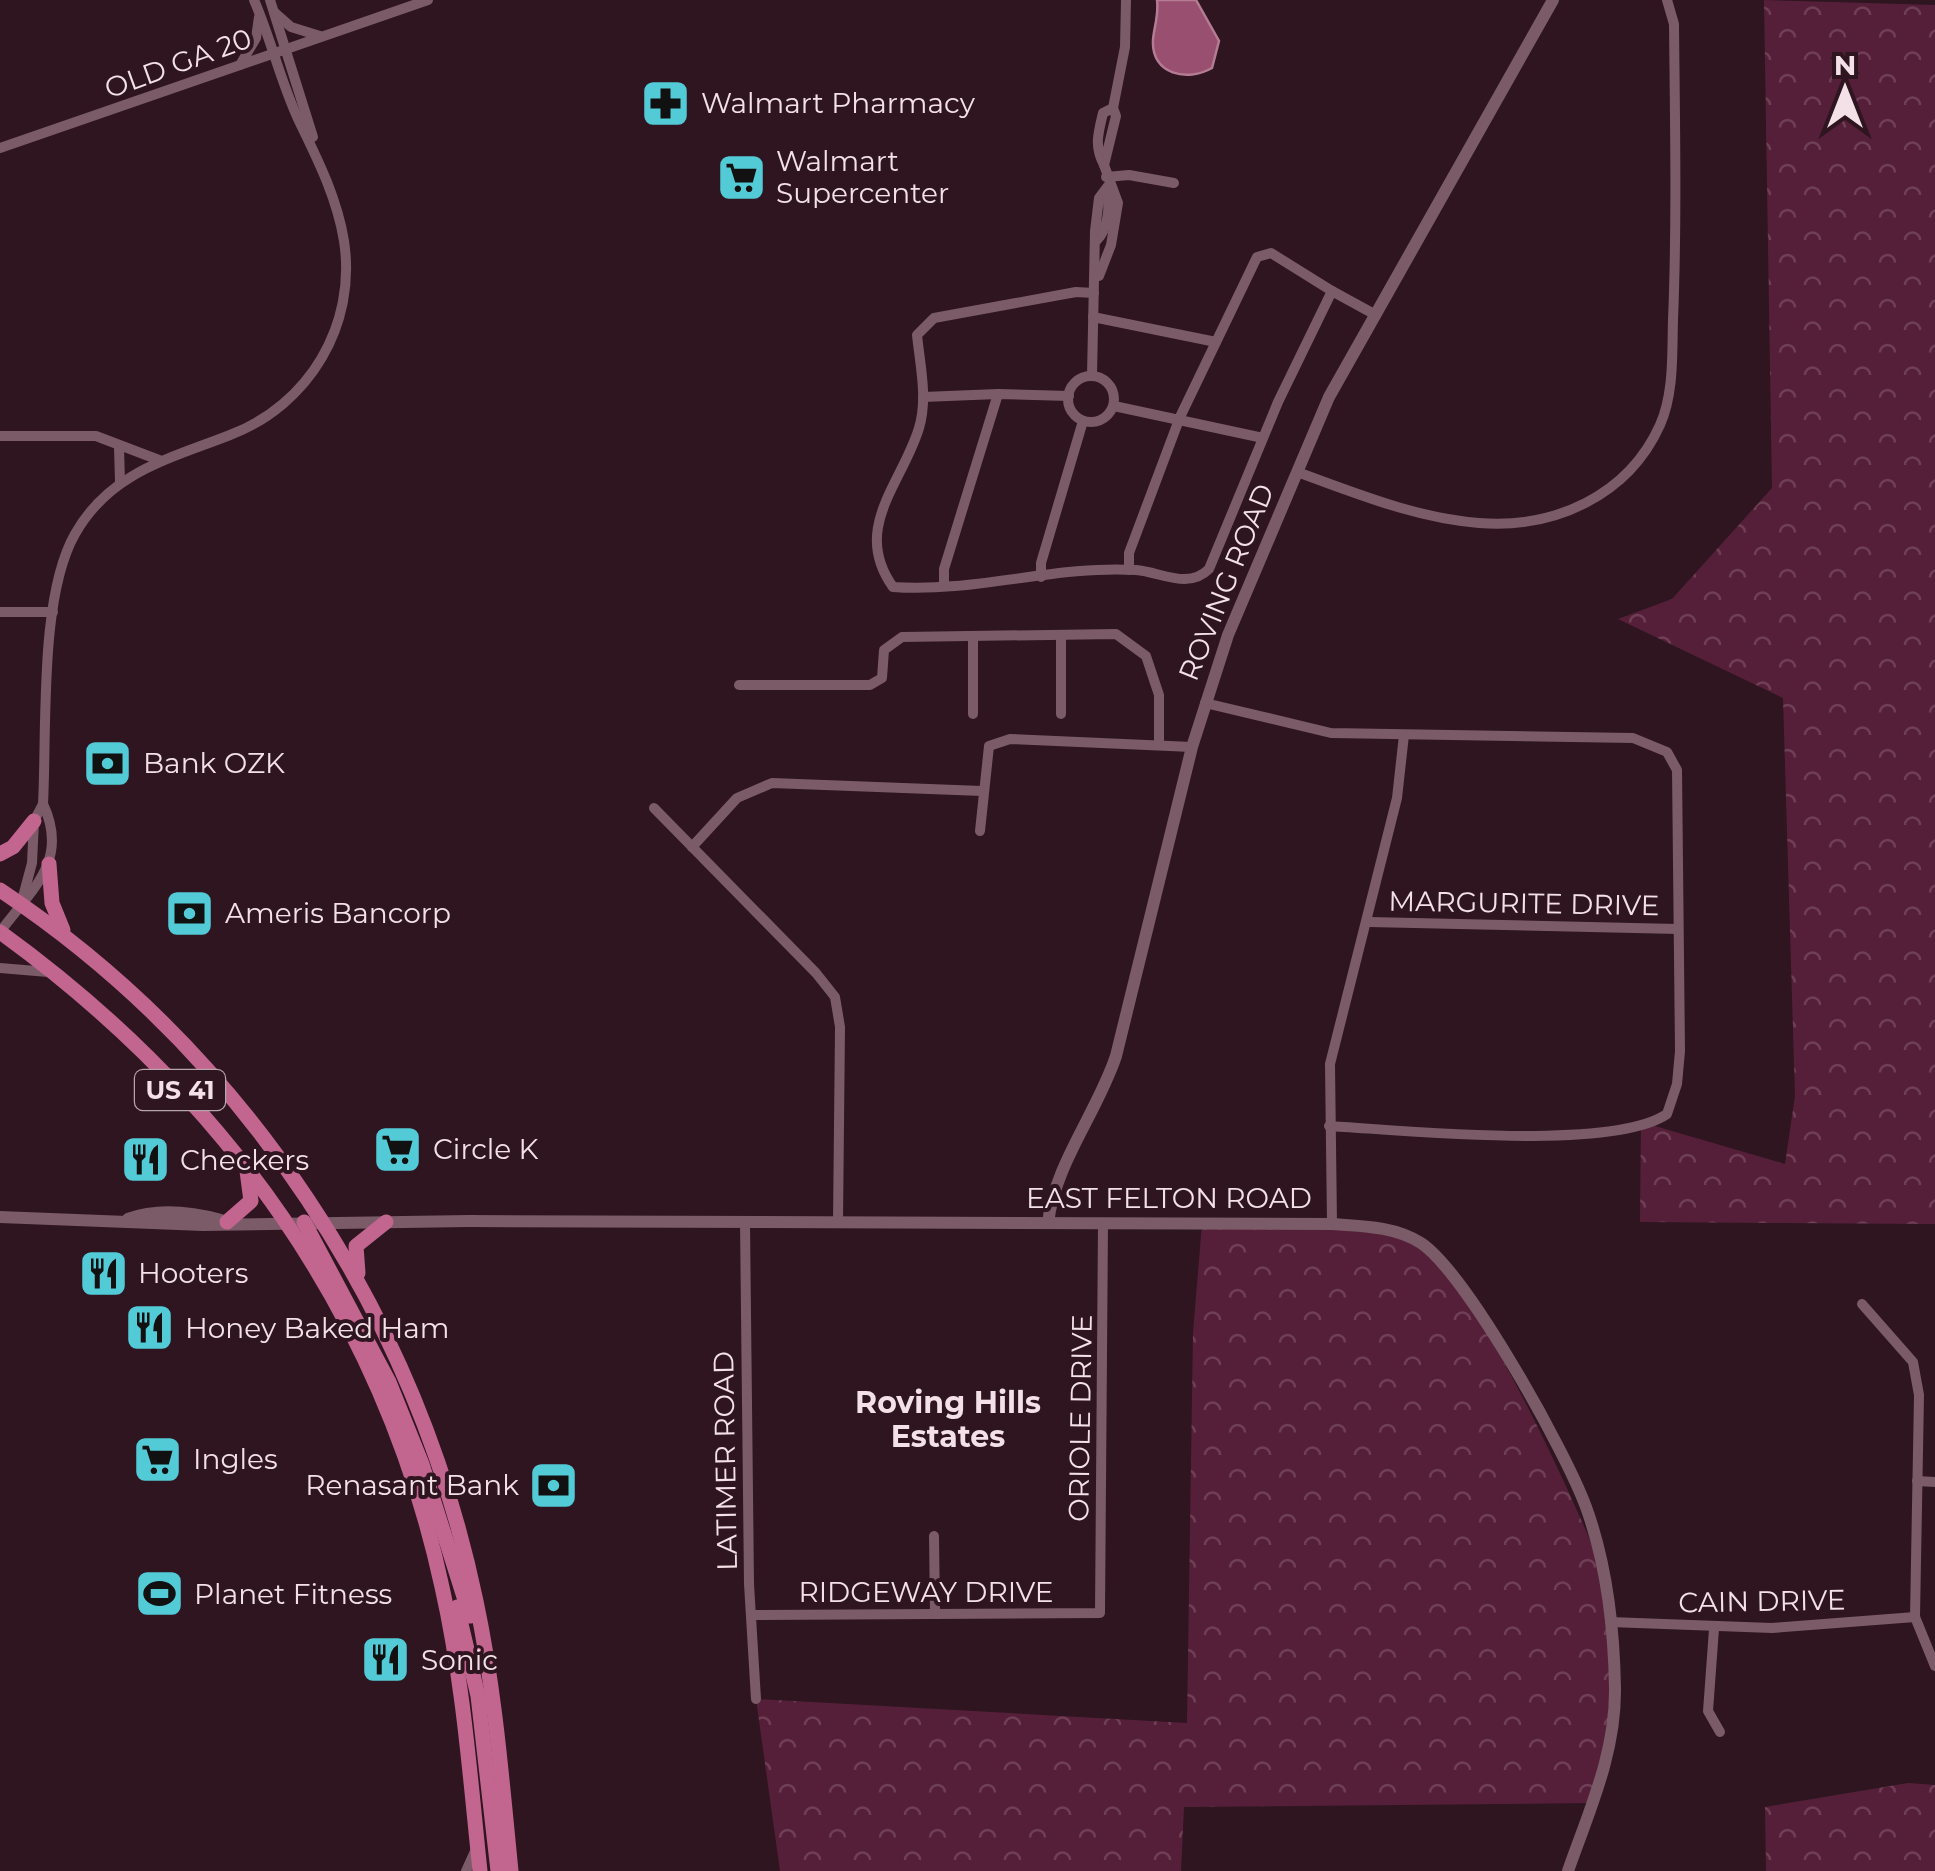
<svg xmlns="http://www.w3.org/2000/svg" width="1935" height="1871" viewBox="0 0 1935 1871" font-family="Montserrat,sans-serif">
<style>
.forest{fill:url(#forest-crowns)}
.water{fill:#994f6f;stroke:#b47b93;stroke-width:2.5}
.lines{fill:none;stroke-linecap:round;stroke-linejoin:round}
.minor{stroke:#7a5b67;stroke-width:10}
.tertiary{stroke:#7a5b67;stroke-width:12}
.primary{stroke:#c2658f;stroke-width:15}
.labels{text-anchor:middle;stroke-width:8;stroke-linejoin:round;paint-order:stroke}
.shield{fill:#2e1520;stroke:#b8a4ab;stroke-width:2.5}
.shield-label{font-size:25px;font-weight:bold;fill:#f3e1e7}
.street-label{font-size:28px;fill:#f3e1e7;stroke:#2e1520}
.poi-label{font-size:28px;fill:#f3e1e7;stroke:#2e1520;text-anchor:start}
.neighbourhood-label{font-size:30px;font-weight:bold;fill:#f3e1e7;stroke:#2e1520}
</style>
<defs>
<pattern id="forest-crowns" width="20" height="18" patternUnits="userSpaceOnUse" patternTransform="scale(2.5)"><rect width="20" height="18" fill="#561f39"/><path d="M2 6a3 3 0 1 1 6 0M12 15a3 3 0 1 1 6 0" fill="none" stroke="#6f3f56"/></pattern>
</defs>
<rect width="100%" height="100%" fill="#2e1520"/>
<g class="forest">
<path d="M 1764,0 L 1935,5 L 1935,1224 L 1640,1222 L 1641,1122 L 1785,1164 L 1795,1096 L 1783,698 L 1618,619 L 1672,599 L 1772,488 Z"/>
<path d="M 1202,1224 C 1268,1224 1343,1215 1407,1238 C 1464,1258 1564,1479 1590,1540 C 1600,1563 1607,1597 1610,1622 C 1616,1681 1608,1747 1592,1803 L 1184,1807 L 1181,1871 L 780,1871 L 756,1699 L 1187,1723 L 1193,1333 Z"/>
<path d="M 1908,1783 L 1935,1785 L 1935,1871 L 1766,1871 L 1765,1807 Z"/>
</g>
<path class="water" d="M 1157,0 L 1196,0 L 1219,41 L 1212,68 C 1188,82 1151,75 1153,40 C 1154,27 1159,15 1157,0 Z"/>
<g class="lines">
<g class="minor">
<path d="M 270,0 L 313,137"/>
<path d="M 274,12 L 291,27 L 320,36"/>
<path d="M 240,65 L 256,38 L 259,17"/>
<path d="M 1113,108 L 1103,113 C 1098,134 1094,146 1104,165 L 1116,116 L 1113,108 L 1125,47 L 1126,0"/>
<path d="M 0,148 L 428,0"/>
<path d="M 1106,177 L 1129,175 L 1174,183"/>
<path d="M 1097,240 C 1107,230 1112,205 1105,193"/>
<path d="M 1099,276 L 1111,245 L 1118,203 L 1104,165"/>
<path d="M 1094,293 L 1076,292 L 934,318 L 917,335 C 920,365 928,398 919,428 C 902,484 851,528 893,587 C 974,593 1056,565 1136,570 C 1161,572 1188,590 1209,569 L 1278,402 L 1332,291 L 1374,314"/>
<path d="M 1093,317 L 1216,342"/>
<path d="M 1092,376 L 1095,231 L 1099,198 L 1108,186"/>
<circle cx="1091" cy="399" r="23"/>
<path d="M 923,397 L 998,394"/>
<path d="M 1114,406 L 1263,438"/>
<path d="M 0,436 L 96,436 L 159,460"/>
<path d="M 119,447 L 120,482"/>
<path d="M 1297,472 C 1356,493 1415,518 1479,523 C 1554,529 1628,496 1660,425 C 1674,394 1672,354 1673,320 C 1677,222 1675,123 1674,24 L 1667,0"/>
<path d="M 1129,570 L 1129,553 L 1180,417 L 1257,257 L 1271,253 L 1332,291"/>
<path d="M 1041,577 L 1041,563 L 1083,421"/>
<path d="M 944,585 L 944,569 L 998,394 L 1069,396"/>
<path d="M 0,612 L 53,612"/>
<path d="M 973,636 L 973,714"/>
<path d="M 739,685 L 870,685 L 882,678 L 884,650 L 902,637 L 1116,634 L 1146,656 L 1159,695 L 1159,742"/>
<path d="M 1205,703 L 1331,733 L 1633,738 L 1667,752 L 1677,770 L 1680,1051 L 1677,1084 L 1667,1114 C 1611,1152 1402,1130 1329,1126"/>
<path d="M 1061,714 L 1061,635"/>
<path d="M 654,808 L 816,973 L 835,997 L 840,1027 L 838,1221"/>
<path d="M 980,831 L 989,746 L 1010,739 L 1192,747"/>
<path d="M 692,847 L 737,798 L 772,783 L 982,791"/>
<path d="M 21,904 L 32,863 L 34,821 L 43,804 C 47,730 39,597 75,534 C 110,472 169,459 230,435 C 309,405 357,325 344,241 C 337,198 318,160 299,121 C 281,83 271,39 254,0"/>
<path d="M 1369,922 L 1678,929"/>
<path d="M 0,932 C 31,890 70,861 43,804"/>
<path d="M 0,968 L 48,972"/>
<path d="M 745,1222 L 749,1584 L 756,1699"/>
<path d="M 1332,1224 L 1330,1064 L 1397,798 L 1404,735"/>
<path d="M 1862,1304 L 1913,1362 L 1919,1395 L 1915,1617 L 1935,1666"/>
<path d="M 1917,1481 L 1935,1482"/>
<path d="M 934,1536 L 935,1612"/>
<path d="M 752,1615 L 1100,1613 L 1103,1223"/>
<path d="M 1610,1622 L 1772,1628 L 1915,1617"/>
<path d="M 1714,1629 L 1708,1711 L 1720,1732"/>
<path d="M 466,1871 L 476,1849"/>
</g>
<g class="tertiary">
<path d="M 0,1217 L 203,1225 L 469,1221 L 1332,1224 C 1361,1226 1395,1226 1421,1243 C 1467,1274 1566,1452 1586,1507 C 1606,1562 1614,1629 1615,1688 C 1616,1753 1589,1811 1568,1871"/>
<path d="M 128,1219 C 158,1208 191,1212 221,1220"/>
<path d="M 1048,1223 C 1055,1163 1097,1113 1116,1056 L 1192,747 L 1228,635 L 1329,397 L 1553,0"/>
</g>
<g class="primary">
<path d="M 0,854 L 13,847 L 34,821"/>
<path d="M 49,864 L 52,903 L 63,930"/>
<path d="M 0,890 C 245,1053 416,1314 476,1601 C 495,1690 502,1781 511,1871"/>
<path d="M 0,932 C 224,1094 383,1314 442,1587 C 463,1680 470,1776 480,1871"/>
<path d="M 227,1222 L 251,1201 L 247,1171"/>
<path d="M 304,1222 L 389,1382 L 422,1464 L 470,1616"/>
<path d="M 358,1273 L 356,1246 L 386,1222"/>
<path d="M 457,1607 L 478,1696 L 498,1871"/>
</g>
</g>
<defs>
<symbol id="pharmacy-square" viewBox="-11 -11 22 22"><rect x="-9" y="-9" width="18" height="18" rx="4" fill="#52cbd7" stroke="#2e1520"/><path d="M-2-6h4v4h4v4h-4v4h-4v-4h-4v-4h4Z" fill="#111"/></symbol>
<symbol id="supermarket-square" viewBox="-11 -11 22 22"><rect x="-9" y="-9" width="18" height="18" rx="4" fill="#52cbd7" stroke="#2e1520"/><path d="M-6-5.5h2.5l.6 2H6L4.5 2H-2.5L-4.4-4H-6ZM-1.5 3.2a1.3 1.3 0 1 0 .1 0ZM3 3.2a1.3 1.3 0 1 0 .1 0Z" fill="#111"/></symbol>
<symbol id="bank-square" viewBox="-11 -11 22 22"><rect x="-9" y="-9" width="18" height="18" rx="4" fill="#52cbd7" stroke="#2e1520"/><path d="M-6-4H6V4H-6ZM0-2.3a2.3 2.3 0 1 0 0 4.6a2.3 2.3 0 1 0 0-4.6Z" fill="#111"/></symbol>
<symbol id="restaurant-square" viewBox="-11 -11 22 22"><rect x="-9" y="-9" width="18" height="18" rx="4" fill="#52cbd7" stroke="#2e1520"/><path d="M-5-6h1v4h1v-4h1v4h1v-4h1v5L-1.5 .5V6h-2V.5L-5-1ZM5-6V6H3V1.5H1.5Q1.5-4 5-6Z" fill="#111"/></symbol>
<symbol id="stadium-square" viewBox="-11 -11 22 22"><rect x="-9" y="-9" width="18" height="18" rx="4" fill="#52cbd7" stroke="#2e1520"/><path d="M0-5a6.5 5 0 1 0 0 10a6.5 5 0 1 0 0-10ZM-3.5-1.8h7v3.6h-7Z" fill="#111"/></symbol>
</defs>
<g fill-rule="evenodd">
<use href="#pharmacy-square" x="638" y="76" width="55" height="55"/>
<use href="#supermarket-square" x="714" y="150" width="55" height="55"/>
<use href="#bank-square" x="80" y="736" width="55" height="55"/>
<use href="#bank-square" x="162" y="886" width="55" height="55"/>
<use href="#supermarket-square" x="370" y="1122" width="55" height="55"/>
<use href="#restaurant-square" x="118" y="1132" width="55" height="55"/>
<use href="#restaurant-square" x="76" y="1246" width="55" height="55"/>
<use href="#restaurant-square" x="122" y="1300" width="55" height="55"/>
<use href="#supermarket-square" x="130" y="1432" width="55" height="55"/>
<use href="#bank-square" x="526" y="1458" width="55" height="55"/>
<use href="#stadium-square" x="132" y="1566" width="55" height="55"/>
<use href="#restaurant-square" x="358" y="1632" width="55" height="55"/>
</g>
<g class="labels">
<rect class="shield" x="135" y="1070" width="90" height="40" rx="8"/>
<g class="shield-label">
<text x="180" y="1099">US 41</text>
</g>
<g class="street-label">
<text transform="translate(178 63) rotate(-20)" y="10">OLD GA 20</text>
<text transform="translate(1226 582) rotate(-68)" y="10">ROVING ROAD</text>
<text transform="translate(1524 903) rotate(1)" y="10">MARGURITE DRIVE</text>
<text x="1169" y="1208">EAST FELTON ROAD</text>
<text transform="translate(1080 1418) rotate(-89)" y="10">ORIOLE DRIVE</text>
<text transform="translate(725 1461) rotate(-91)" y="10">LATIMER ROAD</text>
<text x="926" y="1602">RIDGEWAY DRIVE</text>
<text transform="translate(1762 1601) rotate(-1)" y="10">CAIN DRIVE</text>
</g>
<g class="poi-label">
<text x="701" y="113">Walmart Pharmacy</text>
<text x="776" y="171">Walmart<tspan x="776" dy="32">Supercenter</tspan></text>
<text x="143" y="773">Bank OZK</text>
<text x="225" y="923">Ameris Bancorp</text>
<text x="433" y="1159">Circle K</text>
<text x="180" y="1170">Checkers</text>
<text x="138" y="1283">Hooters</text>
<text x="185" y="1338">Honey Baked Ham</text>
<text x="193" y="1469">Ingles</text>
<text x="519" y="1495" text-anchor="end">Renasant Bank</text>
<text x="194" y="1604">Planet Fitness</text>
<text x="421" y="1670">Sonic</text>
</g>
<g class="neighbourhood-label">
<text x="948" y="1413">Roving Hills<tspan x="948" dy="34">Estates</tspan></text>
</g>
</g>
<g transform="translate(1845 90)" stroke="#2e1520" stroke-width="8" paint-order="stroke">
<path d="M0-8L18 38L0 25L-18 38Z" fill="#f3e1e7"/>
<text y="-15" font-size="28" font-weight="bold" text-anchor="middle" fill="#f3e1e7">N</text>
</g>
</svg>
